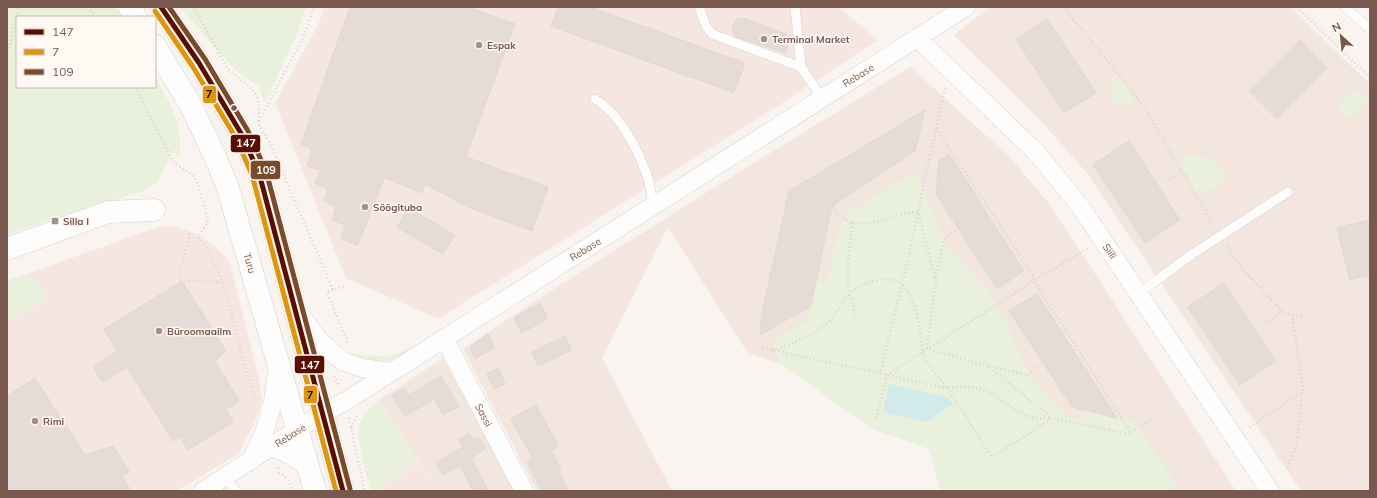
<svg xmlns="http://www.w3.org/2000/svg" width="1377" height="498" viewBox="0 0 1377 498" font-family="Mulish,sans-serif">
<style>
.residential{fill:#f2e6de}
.commercial{fill:#f6e6e1}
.green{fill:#e9f0db}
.water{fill:#d0ebea}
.building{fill:#e6dcd7;stroke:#e2d7d2}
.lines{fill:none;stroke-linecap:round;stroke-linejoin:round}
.service-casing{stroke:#d9d1cd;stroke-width:10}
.minor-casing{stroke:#d9d1cd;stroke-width:19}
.secondary-casing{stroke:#d9d0cb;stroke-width:23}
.path{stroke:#dbd2d0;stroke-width:2.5;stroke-dasharray:1 3;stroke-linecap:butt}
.service{stroke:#fefdfd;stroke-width:9}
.minor{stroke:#fefdfd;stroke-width:18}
.secondary{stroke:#fefdfd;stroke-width:22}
.bus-1-casing{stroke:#fff9f3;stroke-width:8}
.bus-2-casing{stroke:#fff9f3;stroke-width:8}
.bus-3-casing{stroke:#fff9f3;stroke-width:8}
.bus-1{stroke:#5a0e03;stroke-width:5}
.bus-2{stroke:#de960f;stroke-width:5}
.bus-3{stroke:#7a4b2a;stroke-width:5}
.poi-dot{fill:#a68f86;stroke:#fff9f3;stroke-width:1.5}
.bus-dot{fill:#79584d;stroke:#fff9f3;stroke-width:1.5}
.labels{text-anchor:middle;stroke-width:3;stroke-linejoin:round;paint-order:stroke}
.poi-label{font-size:10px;font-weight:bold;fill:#79584d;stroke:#fff9f3;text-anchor:start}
.street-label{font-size:10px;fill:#79584d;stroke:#fff9f3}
.line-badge{stroke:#fff9f3;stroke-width:1.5}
.badge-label{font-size:11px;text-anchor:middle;font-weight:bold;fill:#fff}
.pale-badge-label{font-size:11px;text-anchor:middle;font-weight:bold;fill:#111}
</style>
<rect width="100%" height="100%" fill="#f9f4f0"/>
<g class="residential">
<path d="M 990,7 L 1290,7 L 1370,84 L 1370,491 L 1301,491 L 1087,173 L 1041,121 L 954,35 Z"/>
<path d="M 910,67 L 1010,157 L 1046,200 L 1077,246 L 1236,491 L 941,491 L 929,449 L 873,429 L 782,365 L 747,352 L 668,227 L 602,358 L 672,491 L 537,491 L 463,349 L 560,285 L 728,179 Z"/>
<path d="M 401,185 L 422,193 L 467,217 L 445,259 L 387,296 L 355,282 Z"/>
<path d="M 443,358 L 515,491 L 438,491 L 379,400 Z"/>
</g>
<g class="commercial">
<path d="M 324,7 L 839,7 L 878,40 L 787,100 L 438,319 L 387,296 L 445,259 L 467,217 L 422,193 L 401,185 L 355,282 L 346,278 L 275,103 L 318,25 Z"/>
<path d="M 175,226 L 197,234 L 214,245 L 230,262 L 260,384 L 262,403 L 253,426 L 238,454 L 177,491 L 7,491 L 7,281 L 158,227 Z"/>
<path d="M 418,462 L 438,491 L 385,491 L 384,484 Z"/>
</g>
<g class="green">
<path d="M 7,7 L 115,7 L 121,17 L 17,17 L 17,87 L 155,87 L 155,77 C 170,104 184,125 179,157 L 173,151 L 157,183 L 142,192 L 76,211 L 7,235 Z"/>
<path d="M 179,7 L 306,7 L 299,29 L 265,103 L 258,86 L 234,69 Z"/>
<path d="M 1116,79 L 1119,80 L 1135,100 L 1131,106 C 1115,110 1103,90 1116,79 Z"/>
<path d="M 1356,92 L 1367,96 L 1369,98 L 1368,102 L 1353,116 L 1346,118 C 1332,109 1343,94 1356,92 Z"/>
<path d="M 1189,155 C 1208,155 1217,162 1227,178 L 1199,196 L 1178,157 Z"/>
<path d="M 916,171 L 933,215 L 948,248 L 965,268 L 990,293 L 1008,327 L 1025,366 L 1040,390 L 1068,417 L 1077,420 L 1091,411 L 1134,421 L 1177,485 L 1168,491 L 941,491 L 929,449 L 873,429 L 782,365 L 771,342 L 807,321 L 816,279 L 827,282 L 839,227 L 851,211 Z"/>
<path d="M 26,274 L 42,286 L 43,303 L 7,319 L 7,281 Z"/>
<path d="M 406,350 L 406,353 L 396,359 L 377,363 L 358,361 L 351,355 L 356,354 L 388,357 Z"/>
<path d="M 379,400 L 418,462 L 384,483 L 385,491 L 371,491 C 367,478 355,435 359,424 C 362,414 372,406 379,400 Z"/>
</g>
<path class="water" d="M 889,384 L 949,398 L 953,404 L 927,422 L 883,412 Z"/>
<g class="building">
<path d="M 350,7 L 468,7 L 515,24 L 466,157 L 548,187 L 532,231 L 470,208 L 425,184 L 422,193 L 384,178 L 358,245 L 341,239 L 345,225 L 332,220 L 336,207 L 324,201 L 328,189 L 315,183 L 320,170 L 307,166 L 312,149 L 301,144 Z"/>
<path d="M 558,7 L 590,7 L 745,63 L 734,93 L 551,26 Z"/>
<path d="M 743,18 L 791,36 L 786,53 L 736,37 L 733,34 L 732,26 L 737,19 Z"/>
<path d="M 1047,19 L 1096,93 L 1064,113 L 1016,39 Z"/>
<path d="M 1300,40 L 1327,68 L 1277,119 L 1249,91 Z"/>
<path d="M 925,110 L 915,151 L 832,206 L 811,306 L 760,335 L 761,318 L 789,191 Z"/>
<path d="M 1129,141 L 1180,220 L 1145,243 L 1093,165 Z"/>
<path d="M 949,154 L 1024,271 L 997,289 L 936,194 L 939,161 Z"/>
<path d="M 409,208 L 455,235 L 443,254 L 397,227 Z"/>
<path d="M 1370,220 L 1370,275 L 1350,280 L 1337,228 Z"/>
<path d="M 182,281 L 223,346 L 225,351 L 215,362 L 239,400 L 235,404 L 226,409 L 233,422 L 188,450 L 180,437 L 173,441 L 127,367 L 102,382 L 93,367 L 117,351 L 104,329 Z"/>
<path d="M 1224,283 L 1276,361 L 1240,385 L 1188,307 Z"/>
<path d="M 1037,294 L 1117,418 L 1072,407 L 1009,311 Z"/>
<path d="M 540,303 L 548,318 L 522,333 L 514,318 Z"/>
<path d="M 488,333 L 494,348 L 475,359 L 470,347 Z"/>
<path d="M 565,336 L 572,350 L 538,366 L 532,352 Z"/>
<path d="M 498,368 L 505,384 L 494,389 L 487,374 Z"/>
<path d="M 441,376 L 459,406 L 443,415 L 434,399 L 405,416 L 392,395 L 404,388 L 409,395 Z"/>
<path d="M 35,378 L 85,455 L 113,446 L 129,471 L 122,476 L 131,491 L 7,491 L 7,396 Z"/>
<path d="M 536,405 L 558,446 L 551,450 L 561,470 L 558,471 L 569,491 L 542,491 L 527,462 L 533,459 L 511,419 Z"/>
<path d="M 469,433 L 473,440 L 478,437 L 486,448 L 471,458 L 488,491 L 473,491 L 460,465 L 443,475 L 436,463 L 463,447 L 458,440 Z"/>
</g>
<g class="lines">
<defs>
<g id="service">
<path d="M 699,7 L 706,26 L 712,34 L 801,67"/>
<path d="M 795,7 L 801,67 L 822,98"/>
<path d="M 1345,7 L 1370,29"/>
<path d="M 595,99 C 620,114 635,145 646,172 C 650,182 651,195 653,206"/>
<path d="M 1139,293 L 1191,255 L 1288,192"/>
<path d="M 225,477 L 236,491"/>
</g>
<g id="minor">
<path d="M 917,38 L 1036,152 L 1080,206 L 1270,491"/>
<path d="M 298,311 L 318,339 L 342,361 L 362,368 L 391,372"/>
<path d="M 444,338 L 524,491"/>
<path d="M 272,447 L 290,455 L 308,466"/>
<path d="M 251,461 L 265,430 L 273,401 L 278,365"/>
<path d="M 203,491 L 323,413 L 346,401 L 966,7"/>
</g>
<g id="secondary">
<path d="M 129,7 L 136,17"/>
<path d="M 161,7 L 199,63 L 242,135 L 259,173 L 343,491"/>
<path d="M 155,46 L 190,104 L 214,154 L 227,185 L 315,491"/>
<path d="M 7,249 L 108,212 L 154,210"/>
</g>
</defs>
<use href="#service" class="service-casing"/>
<use href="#minor" class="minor-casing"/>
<use href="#secondary" class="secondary-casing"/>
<g class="path">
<path d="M 88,7 L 96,17"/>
<path d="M 193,7 L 227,68 L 254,91 L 258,99 L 259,107 L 258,123 L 271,145 L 333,290 L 344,286"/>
<path d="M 1063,7 L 1126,83 L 1146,110 L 1213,225"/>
<path d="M 1297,7 L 1370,78"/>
<path d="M 7,56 L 19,7"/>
<path d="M 135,87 L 174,163 L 192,174 L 198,184 L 206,211 L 208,222 L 198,237 C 221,262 229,306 238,339 C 243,360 249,380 256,401"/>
<path d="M 259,121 L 303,38 L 314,7"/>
<path d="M 936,128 L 1034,277 L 1034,281 L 1088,248"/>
<path d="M 1165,183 L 1182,171"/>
<path d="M 832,206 C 857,242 885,212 918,212 L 936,280 L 927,349 L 988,366 L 1052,418"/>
<path d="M 852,223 L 848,264 L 848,289 L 856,317"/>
<path d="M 190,234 L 180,270 L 180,280 L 221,282"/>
<path d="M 1227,247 L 1239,265 L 1283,312 L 1292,316 L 1303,315"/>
<path d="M 936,278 L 943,244 L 947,237 L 958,229"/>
<path d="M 333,290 L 327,292 L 348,343"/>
<path d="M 7,294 L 8,289"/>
<path d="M 1262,325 L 1283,312"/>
<path d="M 763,348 L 947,388 L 992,457 L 1053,418 L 1127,434 L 1131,433"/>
<path d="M 773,350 C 792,344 809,337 825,325 C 838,315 839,304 849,294 C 863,280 896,271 908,291 C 916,306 919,322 921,338 C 922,344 922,350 924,356 C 928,368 940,377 947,388 C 961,386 977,386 990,393 C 1014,407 1021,421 1052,418"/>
<path d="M 989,366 L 1028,375 L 1043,362"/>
<path d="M 880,374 L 904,277 L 945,88"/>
<path d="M 334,376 L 339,385"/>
<path d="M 349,418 L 365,491"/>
<path d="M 876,418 L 887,375 L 1034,281 L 1131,433 L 1155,417"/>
<path d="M 1250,427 L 1302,392 L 1303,389 L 1292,316"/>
<path d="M 351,428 L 358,414"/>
<path d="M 278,468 L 279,472 L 288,480 L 292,491"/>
<path d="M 1288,468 L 1297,442 L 1302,393"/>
</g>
<use href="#service" class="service"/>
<use href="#minor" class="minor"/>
<use href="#secondary" class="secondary"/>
<defs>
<path id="bus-1" d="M 161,7 L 199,63 L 242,135 L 259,173 L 343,491"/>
<path id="bus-2" d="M 155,11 L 193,67 L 236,138 L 252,175 L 336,491"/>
<path id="bus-3" d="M 169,7 L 205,59 L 248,131 L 266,171 L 350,489"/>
</defs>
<use href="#bus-1" class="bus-1-casing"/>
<use href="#bus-2" class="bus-2-casing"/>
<use href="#bus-3" class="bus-3-casing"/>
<use href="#bus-1" class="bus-1"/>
<use href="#bus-2" class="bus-2"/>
<use href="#bus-3" class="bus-3"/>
</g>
<g class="poi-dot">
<circle cx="764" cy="39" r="4"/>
<circle cx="479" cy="45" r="4"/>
<circle cx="365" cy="207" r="4"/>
<rect x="51" y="217" width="8" height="8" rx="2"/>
<circle cx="159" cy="331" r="4"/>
<circle cx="35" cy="421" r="4"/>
</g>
<circle class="bus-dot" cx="234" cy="108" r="3.5"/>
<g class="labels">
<g class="poi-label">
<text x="772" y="43">Terminal Market</text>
<text x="487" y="49">Espak</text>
<text x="373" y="211">Söögituba</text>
<text x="63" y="225">Silla I</text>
<text x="167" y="335">Büroomaailm</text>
<text x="43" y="425">Rimi</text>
</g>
<g class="street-label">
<text transform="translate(858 75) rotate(-32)" y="4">Rebase</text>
<text transform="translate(585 249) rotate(-32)" y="4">Rebase</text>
<text transform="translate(1110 251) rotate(56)" y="4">Siili</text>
<text transform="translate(250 263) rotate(74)" y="4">Turu</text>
<text transform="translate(484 415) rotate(62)" y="4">Sassi</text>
<text transform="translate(290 435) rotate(-33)" y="4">Rebase</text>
</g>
</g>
<g class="line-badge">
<rect x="202" y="85" width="15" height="19" rx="4" fill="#de960f"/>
<rect x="230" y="134" width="31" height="19" rx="4" fill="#5a0e03"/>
<rect x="250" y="160" width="31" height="20" rx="4" fill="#7a4b2a"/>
<rect x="294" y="355" width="31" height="19" rx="4" fill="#5a0e03"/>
<rect x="303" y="385" width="15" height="19" rx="4" fill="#de960f"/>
</g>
<g class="badge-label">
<text x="246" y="147">147</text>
<text x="266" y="174">109</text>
<text x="310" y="369">147</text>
</g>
<g class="pale-badge-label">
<text x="209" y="98">7</text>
<text x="310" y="399">7</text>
</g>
<rect width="1377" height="498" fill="none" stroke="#79584d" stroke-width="16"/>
<rect x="16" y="16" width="140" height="72" fill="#fff9f3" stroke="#c9b9b1"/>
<rect x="24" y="29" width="20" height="6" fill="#5a0e03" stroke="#c9b9b1"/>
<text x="52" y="36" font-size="12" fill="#79584d">147</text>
<rect x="24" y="49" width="20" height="6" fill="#de960f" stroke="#c9b9b1"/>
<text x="52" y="56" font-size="12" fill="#79584d">7</text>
<rect x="24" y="69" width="20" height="6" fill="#7a4b2a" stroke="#c9b9b1"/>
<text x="52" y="76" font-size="12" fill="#79584d">109</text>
<g transform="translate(1341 36) rotate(333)" stroke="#fff9f3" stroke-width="3" paint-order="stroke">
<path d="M0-3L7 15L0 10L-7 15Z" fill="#79584d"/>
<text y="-6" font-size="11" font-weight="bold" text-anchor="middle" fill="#79584d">N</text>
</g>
</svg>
